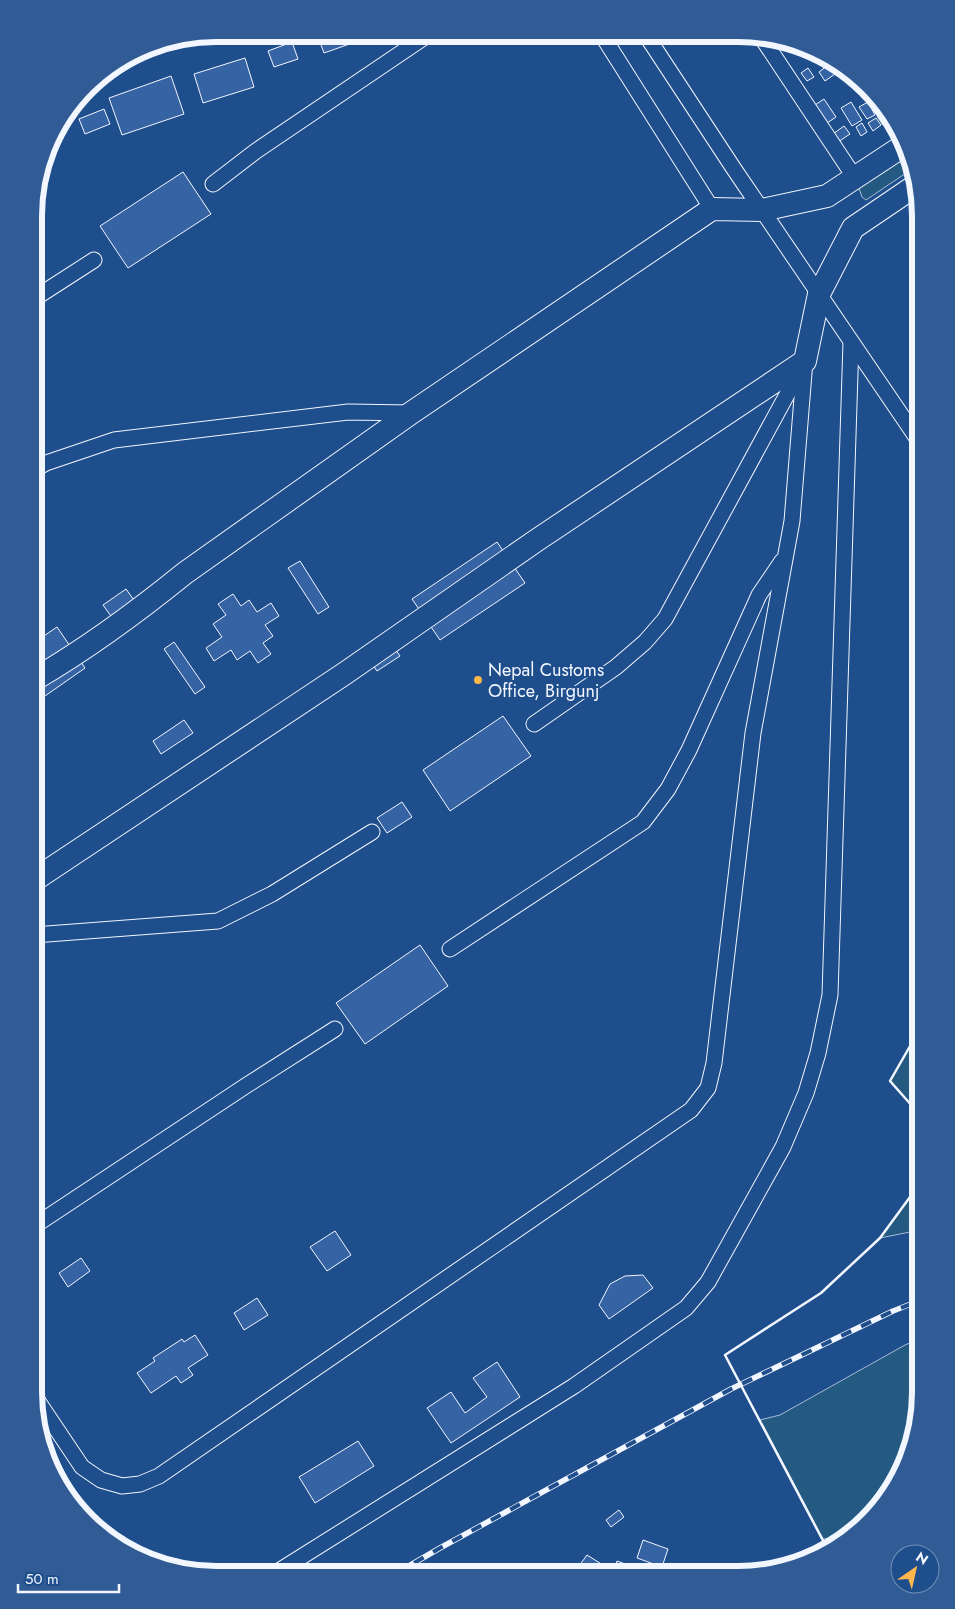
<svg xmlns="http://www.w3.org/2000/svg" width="955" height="1609" viewBox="0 0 955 1609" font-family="Jost,sans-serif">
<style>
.green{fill:#245a82;stroke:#a8bbd7}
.building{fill:#3563a3;stroke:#f2f6ff}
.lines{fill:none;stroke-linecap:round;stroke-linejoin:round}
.minor-casing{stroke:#f2f6ff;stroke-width:17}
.highway-casing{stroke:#f2f6ff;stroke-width:24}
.minor{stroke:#1f4e8c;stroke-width:15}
.highway{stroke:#1f4e8c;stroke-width:22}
.rail-casing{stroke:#f2f6ff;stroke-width:5.5}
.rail{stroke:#1f4e8c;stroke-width:4;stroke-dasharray:11;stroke-linecap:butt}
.wall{stroke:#f2f6ff;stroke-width:2.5}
.poi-dot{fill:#ffb74d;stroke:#1f4e8c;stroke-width:2}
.labels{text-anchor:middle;stroke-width:4;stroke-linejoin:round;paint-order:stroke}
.poi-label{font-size:18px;fill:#f2f6ff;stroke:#1f4e8c;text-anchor:start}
.rim{fill:none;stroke:#f2f6ff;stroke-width:6}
</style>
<rect width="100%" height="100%" fill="#1f4e8c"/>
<g class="green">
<path d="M 909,155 L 912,169 L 866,200 L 862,197 L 859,188 Z"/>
<path d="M 921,1027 L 921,1116 L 890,1081 Z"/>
<path d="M 921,1182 L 921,1217 L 910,1232 L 880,1238 Z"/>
<path d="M 921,1338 L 921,1405 L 907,1462 L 884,1504 L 851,1536 L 823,1539 L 760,1420 L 780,1415 L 905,1345 Z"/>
</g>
<g class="building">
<path d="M 317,34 L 378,34 L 324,53 Z"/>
<path d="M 292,42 L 298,59 L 274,67 L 268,51 Z"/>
<path d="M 245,58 L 254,87 L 203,103 L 194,74 Z"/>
<path d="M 828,65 L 835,74 L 825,81 L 819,72 Z"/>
<path d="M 808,68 L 814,77 L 807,81 L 801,73 Z"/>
<path d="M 171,76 L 184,114 L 122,135 L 109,98 Z"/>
<path d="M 824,99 L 836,117 L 827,123 L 815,105 Z"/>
<path d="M 851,102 L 862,120 L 852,126 L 841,108 Z"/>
<path d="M 868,102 L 875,115 L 867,119 L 859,107 Z"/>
<path d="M 104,109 L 110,124 L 85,134 L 79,119 Z"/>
<path d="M 881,113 L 888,121 L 883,125 L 877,116 Z"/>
<path d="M 876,118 L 881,125 L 873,131 L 868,123 Z"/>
<path d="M 862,123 L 867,132 L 861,136 L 856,127 Z"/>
<path d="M 844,126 L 850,134 L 838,142 L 833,134 Z"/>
<path d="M 183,172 L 211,214 L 128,268 L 100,226 Z"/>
<path d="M 497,542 L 525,583 L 440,640 L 412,599 Z"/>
<path d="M 300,561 L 329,607 L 318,614 L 288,568 Z"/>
<path d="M 126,589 L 136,603 L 113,619 L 103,605 Z"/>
<path d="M 233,594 L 241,606 L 249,600 L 257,612 L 271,603 L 279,616 L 265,625 L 273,636 L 263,643 L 271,654 L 258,663 L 250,651 L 237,660 L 231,650 L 214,661 L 206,648 L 222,637 L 213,624 L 226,615 L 218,604 Z"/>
<path d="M 57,627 L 85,668 L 35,703 L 35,642 Z"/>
<path d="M 174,642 L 205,687 L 195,694 L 164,649 Z"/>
<path d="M 390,642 L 400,656 L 377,671 L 367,657 Z"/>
<path d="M 503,716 L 531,756 L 450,811 L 423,770 Z"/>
<path d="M 184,720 L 193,733 L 161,754 L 153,741 Z"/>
<path d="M 402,802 L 412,817 L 387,833 L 377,818 Z"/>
<path d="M 420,945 L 448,986 L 365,1044 L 336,1003 Z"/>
<path d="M 335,1231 L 351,1255 L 327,1271 L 310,1247 Z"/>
<path d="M 81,1258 L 90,1271 L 68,1287 L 59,1273 Z"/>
<path d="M 643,1275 L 653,1288 L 609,1319 L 599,1305 L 610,1284 L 625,1276 Z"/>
<path d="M 257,1298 L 268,1315 L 244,1330 L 234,1313 Z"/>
<path d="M 195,1335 L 208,1355 L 188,1368 L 193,1375 L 181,1383 L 176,1376 L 151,1393 L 137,1373 L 155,1361 L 153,1358 L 182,1339 L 184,1342 Z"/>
<path d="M 497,1362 L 520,1397 L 451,1443 L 427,1408 L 451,1392 L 465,1413 L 487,1397 L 473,1378 Z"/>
<path d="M 358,1441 L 374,1466 L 315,1503 L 299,1477 Z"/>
<path d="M 619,1510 L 624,1517 L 611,1527 L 606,1520 Z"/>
<path d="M 643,1540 L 668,1549 L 662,1567 L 637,1558 Z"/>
<path d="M 587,1555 L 603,1565 L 596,1575 L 593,1575 L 579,1566 Z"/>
<path d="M 617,1561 L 628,1565 L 624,1575 L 613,1573 Z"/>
<path d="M 575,1568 L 584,1575 L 571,1575 Z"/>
</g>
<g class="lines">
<defs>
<g id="minor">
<path d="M 602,35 L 712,209"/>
<path d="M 646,35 L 734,169 L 921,444"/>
<path d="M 760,35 L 855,178"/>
<path d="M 213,184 L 256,151 L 429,34"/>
<path d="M 35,298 L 94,260"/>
<path d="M 35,469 L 46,463 L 114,440 L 348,412 L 411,413"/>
<path d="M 534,724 L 616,667 L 645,642 L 665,619 L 802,367"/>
<path d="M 34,935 L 218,921 L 272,894 L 372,832"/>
<path d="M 450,949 L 643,822 L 668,789 L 689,750 L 759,595 L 782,561"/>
<path d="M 34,1226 L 247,1085 L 335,1029"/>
<path d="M 35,1397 L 82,1467 L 101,1480 L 122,1486 L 140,1484 L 159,1476 L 691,1110 L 708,1088 L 714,1063 L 753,733 L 792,521 L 805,361"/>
<path d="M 274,1574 L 574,1386 L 686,1308 L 708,1282 L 783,1147 L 806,1093 L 818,1053 L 830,995 L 851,342"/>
</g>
<g id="highway">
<path d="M 35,679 C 88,648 137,612 185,573 L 411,413 L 712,209 L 762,210 L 827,196 L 906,144"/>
<path d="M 34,880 L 344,674 L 537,540 L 805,361 L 819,294 L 853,228 L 915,186"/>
</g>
</defs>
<use href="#minor" class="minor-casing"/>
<use href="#highway" class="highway-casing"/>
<use href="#minor" class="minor"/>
<use href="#highway" class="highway"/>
<defs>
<path id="rail" d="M 395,1574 L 440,1548 L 731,1389 L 893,1311 L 921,1300"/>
</defs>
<use href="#rail" class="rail-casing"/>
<use href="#rail" class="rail"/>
<g class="wall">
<path d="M 921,1116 L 890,1081 L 921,1027"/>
<path d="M 828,1550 L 725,1355 L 821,1293 L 880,1238 L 921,1182"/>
</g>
</g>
<circle class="poi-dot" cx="478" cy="680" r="5"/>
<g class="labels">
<g class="poi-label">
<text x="488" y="676">Nepal Customs<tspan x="488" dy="21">Office, Birgunj</tspan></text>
</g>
</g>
<path d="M0 0H955V1609H0ZM216 42H738A174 174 0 0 1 912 216V1392A174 174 0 0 1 738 1566H216A174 174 0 0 1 42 1392V216A174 174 0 0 1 216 42Z" fill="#305b95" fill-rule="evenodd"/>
<path class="rim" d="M216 42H738A174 174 0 0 1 912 216V1392A174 174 0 0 1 738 1566H216A174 174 0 0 1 42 1392V216A174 174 0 0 1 216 42Z"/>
<g transform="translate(915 1569) rotate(34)"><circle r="24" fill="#1f4e8c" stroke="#7391ba"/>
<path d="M0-4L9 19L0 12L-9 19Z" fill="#ffb74d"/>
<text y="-8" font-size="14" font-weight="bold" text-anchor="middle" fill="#f2f6ff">N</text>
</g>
<path d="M18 1584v8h101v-8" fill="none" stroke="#f2f6ff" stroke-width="2.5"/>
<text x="25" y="1584" font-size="15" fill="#f2f6ff" stroke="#1f4e8c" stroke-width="4" paint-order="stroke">50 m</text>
</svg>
